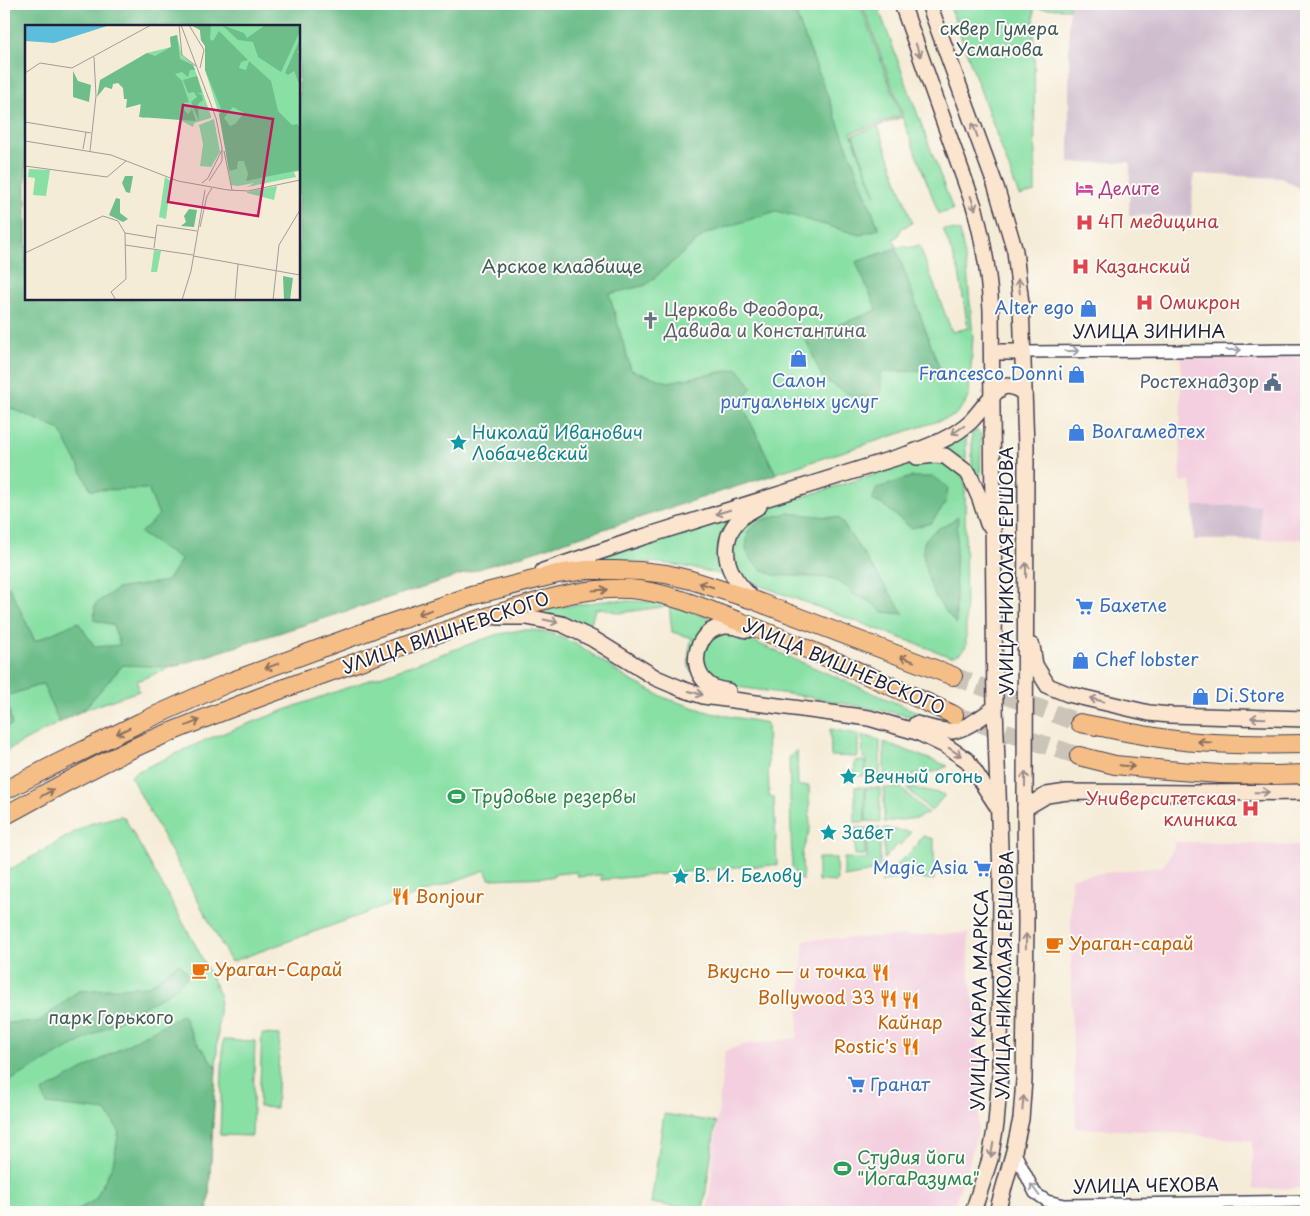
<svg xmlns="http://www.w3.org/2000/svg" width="1310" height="1216" viewBox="0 0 1310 1216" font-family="'Playpen Sans',sans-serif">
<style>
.built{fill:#f3cfdf}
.industrial{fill:#cfbdce}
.green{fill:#88e0a4;stroke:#558170;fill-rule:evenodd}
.forest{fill:#6ebe8a;stroke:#487062;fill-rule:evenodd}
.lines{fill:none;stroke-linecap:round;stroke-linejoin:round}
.primary-tunnel{stroke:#cbc4b8;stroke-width:18;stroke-dasharray:18 9;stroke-linecap:butt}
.street-casing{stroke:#424052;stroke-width:14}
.secondary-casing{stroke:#424052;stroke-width:18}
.primary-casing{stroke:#424052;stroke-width:20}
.street{stroke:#fff;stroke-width:11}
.secondary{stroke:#fbe5cf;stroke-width:15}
.primary{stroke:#f5be86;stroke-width:18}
.oneway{stroke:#998d8c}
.oneway2{stroke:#9c9ca7}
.oneway3{stroke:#8c7060}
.labels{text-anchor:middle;stroke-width:4;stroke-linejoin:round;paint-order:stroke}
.park-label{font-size:18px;fill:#415b5a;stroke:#fdfcf7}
.hotel-label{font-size:18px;fill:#b23c85;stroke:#fdfcf7;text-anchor:start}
.health-label{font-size:18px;fill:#be3a42;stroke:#fdfcf7;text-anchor:start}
.shop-label{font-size:18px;fill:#366cbe;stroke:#fdfcf7;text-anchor:start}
.worship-label{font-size:18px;fill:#5b616d;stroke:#fdfcf7;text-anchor:start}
.street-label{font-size:18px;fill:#22223b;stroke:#fdfcf7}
.service-label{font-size:18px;fill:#4e5e75;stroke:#fdfcf7;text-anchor:end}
.culture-label{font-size:18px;fill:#0d838f;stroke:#fdfcf7;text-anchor:start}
.leisure-label{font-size:18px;fill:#27864d;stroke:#fdfcf7;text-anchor:start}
.food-label{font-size:18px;fill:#c56008;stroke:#fdfcf7;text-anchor:start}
.inset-road{fill:none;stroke:#a19b99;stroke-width:1}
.view{fill:#c2185b;fill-opacity:0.15;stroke:#c2185b;stroke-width:2.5}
.inset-edge{fill:none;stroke:#22223b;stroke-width:2.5}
</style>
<rect width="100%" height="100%" fill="#fdfcf7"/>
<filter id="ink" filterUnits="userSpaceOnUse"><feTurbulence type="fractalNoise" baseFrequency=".02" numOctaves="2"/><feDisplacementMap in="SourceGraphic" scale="10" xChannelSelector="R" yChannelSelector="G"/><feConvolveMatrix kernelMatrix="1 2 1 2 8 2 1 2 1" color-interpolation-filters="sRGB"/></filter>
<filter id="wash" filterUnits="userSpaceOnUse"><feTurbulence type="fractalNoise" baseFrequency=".0096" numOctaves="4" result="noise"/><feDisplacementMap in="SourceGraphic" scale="20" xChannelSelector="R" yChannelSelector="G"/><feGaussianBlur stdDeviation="1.12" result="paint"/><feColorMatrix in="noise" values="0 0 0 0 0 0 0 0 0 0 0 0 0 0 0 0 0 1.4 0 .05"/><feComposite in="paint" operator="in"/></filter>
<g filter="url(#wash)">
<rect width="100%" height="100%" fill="#f5ecd7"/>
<g class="built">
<path d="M 1306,356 L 1306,539 L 1261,540 L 1260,505 L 1194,506 L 1191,482 L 1180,481 L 1181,357 Z"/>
<path d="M 1174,842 L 1196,842 L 1306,846 L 1306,1188 L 1253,1189 L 1252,1141 L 1164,1132 L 1076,1128 L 1071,998 L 1071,877 L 1163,866 L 1174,848 Z"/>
<path d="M 968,933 L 969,974 L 978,1023 L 980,1091 L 977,1135 L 966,1173 L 951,1212 L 705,1212 L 708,1207 L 725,1051 L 742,1045 L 797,1038 L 804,940 Z"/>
</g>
<g class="industrial">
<path d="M 1069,4 L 1306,4 L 1306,192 L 1281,178 L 1194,174 L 1191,217 L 1129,215 L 1130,162 L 1069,163 Z"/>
<path d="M 1260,505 L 1261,540 L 1194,540 L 1194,506 Z"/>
</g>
<g class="green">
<path d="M 4,4 L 860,4 L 901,115 L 851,133 L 876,196 L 853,135 L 903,116 L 862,4 L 877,4 L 953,210 L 939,214 L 902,117 L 878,126 L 912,222 L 911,224 L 902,228 L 897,237 L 893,239 L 897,248 L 903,246 L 909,248 L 919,245 L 952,332 L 968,328 L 959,272 L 943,229 L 960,231 L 967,270 L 973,337 L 969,395 L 964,405 L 954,416 L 172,667 L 137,681 L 139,691 L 83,710 L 4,752 ZM 26,26 L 299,26 L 299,299 L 26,299 Z"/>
<path d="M 949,4 L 1069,4 L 1069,9 L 1034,8 L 1035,192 L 1019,196 Z"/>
<path d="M 966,428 L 966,468 L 932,447 Z"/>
<path d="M 972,431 L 978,431 L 981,434 L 980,488 L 972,472 Z"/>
<path d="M 921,461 L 935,461 L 955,467 L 965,481 L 966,646 C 961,653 958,656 949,656 L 748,581 L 737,570 L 731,541 L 754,512 L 908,464 Z"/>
<path d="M 740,513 L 727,576 C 714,573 700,569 686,567 C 657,561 626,561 597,563 L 595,558 Z"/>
<path d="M 611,600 L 668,603 L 668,606 L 619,613 L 602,608 L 595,609 L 589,630 L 537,612 L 552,608 Z"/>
<path d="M 669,604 L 717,621 L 691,672 C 686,661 689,650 692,638 L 672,632 Z"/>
<path d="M 520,630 L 532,630 L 553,634 L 580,646 L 628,679 L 665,698 L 711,713 L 767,723 L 769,795 L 774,798 L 777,865 L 736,867 L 601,880 L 601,875 L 578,877 L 577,872 L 556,874 L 551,877 L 489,879 L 485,870 L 231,962 L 131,777 L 134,773 L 208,739 L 293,707 L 495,635 Z"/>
<path d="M 729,631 L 952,727 L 940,725 L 901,714 L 803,696 L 723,685 L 709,677 L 702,658 L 710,639 Z"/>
<path d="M 830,729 L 858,734 L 858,757 L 831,756 Z"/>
<path d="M 862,735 L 880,740 L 880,776 L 866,776 L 866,758 L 863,758 Z"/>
<path d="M 884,742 L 948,766 L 934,772 L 912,774 L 912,777 L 884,777 Z"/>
<path d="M 797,750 L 798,786 L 809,786 L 810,829 L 802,853 L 803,881 L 796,875 L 792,866 L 789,760 L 790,756 Z"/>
<path d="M 855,761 L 865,761 L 865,776 L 854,776 Z"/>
<rect x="855" y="787" width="10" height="35"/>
<path d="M 866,787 L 880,788 L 880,822 L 866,821 Z"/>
<path d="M 884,788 L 901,788 L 928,813 L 917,818 L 884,822 Z"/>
<path d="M 906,788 L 926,790 L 945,795 L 931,811 Z"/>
<path d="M 120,816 L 124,817 L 196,946 L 220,995 L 208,1212 L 4,1212 L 4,873 L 89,824 Z"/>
<path d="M 855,827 L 865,828 L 865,855 L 855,855 Z"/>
<path d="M 866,828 L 880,828 L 880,866 L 867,873 L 844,877 L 844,858 L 867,859 Z"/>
<path d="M 884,828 L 911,832 L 900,845 L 898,844 L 884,859 Z"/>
<path d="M 923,836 L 934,839 L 934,880 C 916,877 897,877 880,883 L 900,861 L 901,861 L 919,843 L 918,841 Z"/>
<path d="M 818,858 L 836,858 L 837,882 L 818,881 Z"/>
<path d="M 262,1034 L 280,1035 L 276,1108 L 259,1107 Z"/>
<path d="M 223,1040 L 255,1041 L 252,1136 L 220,1135 Z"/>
<path d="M 664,1114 L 716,1122 L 703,1211 L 651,1203 Z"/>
</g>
<g class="forest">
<path d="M 4,4 L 792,4 L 879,229 L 860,235 L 776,211 L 705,234 L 646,285 L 609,294 L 631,370 L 668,382 L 738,369 L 752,387 L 741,403 L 776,474 L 172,667 L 123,665 L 83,710 L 59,723 L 43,684 L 6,696 L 12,725 L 4,727 L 4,587 L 9,586 L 35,641 L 78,622 L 95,647 L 120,645 L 113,625 L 94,620 L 95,604 L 117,589 L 167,581 L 181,560 L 140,533 L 159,515 L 148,489 L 91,490 L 60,430 L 4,405 ZM 299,26 L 299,299 L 26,299 L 26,26 Z"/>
<path d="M 896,248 L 940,370 L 881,372 L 881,394 L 856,398 L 823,379 L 805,338 L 877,310 L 856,262 Z"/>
<path d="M 911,477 L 933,477 L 948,487 L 946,503 L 931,523 L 911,528 L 883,505 L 872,500 L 877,488 Z"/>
<path d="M 787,513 L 839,518 L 904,614 L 883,612 L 869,601 L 854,595 L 848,588 L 831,578 L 773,575 L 761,569 L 751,560 L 746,550 L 748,531 L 762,520 Z"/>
<path d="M 958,517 L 955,567 L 956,588 L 956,624 C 949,615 941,606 935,596 C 929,585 918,548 926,539 C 934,528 949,525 958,517 Z"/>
<path d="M 179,963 L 189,975 L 169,993 L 4,1084 L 4,1023 L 38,1022 L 78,991 L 149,986 Z"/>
<path d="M 183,1014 L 193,1037 L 216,1067 L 208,1212 L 74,1212 L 95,1200 L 113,1164 L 119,1131 L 106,1111 L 47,1104 L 42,1092 Z"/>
</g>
</g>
<g filter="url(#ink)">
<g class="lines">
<g class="primary-tunnel">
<path d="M 953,676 L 1080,723"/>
<path d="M 954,715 L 1079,756"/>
</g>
<defs>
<g id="street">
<path d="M 1023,352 L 1306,350"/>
<path d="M 1014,1151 L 1035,1193 L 1047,1201 L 1065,1205 L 1306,1201"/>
</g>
<g id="secondary">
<path d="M 902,4 L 975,209 C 984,243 989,275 991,310 L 995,708 L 1001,875 L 1000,1074 L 996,1124 L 990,1159 L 973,1212"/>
<path d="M 929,4 L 996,187 L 1015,251 L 1021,304 L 1026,447 L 1025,808 L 1026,923 L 1024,1080 L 1021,1119 L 1014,1151 L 997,1212"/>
<path d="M 992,352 L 1023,352"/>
<path d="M 917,457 L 935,455 L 945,456 L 969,474 L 980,499 L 988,524"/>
<path d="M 543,571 L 640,538 L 908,454 C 930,446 953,438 971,421 C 979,413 994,391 1003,387 C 1011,384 1018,389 1024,393"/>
<path d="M 753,600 C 746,592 738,584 733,575 C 722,555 725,531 742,517 C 747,512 754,510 759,506"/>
<path d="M 497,617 L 527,617 L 562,624 L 593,639 L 656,678 L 682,689 L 703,696 L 869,718 L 917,732 L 946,746 L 967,760 L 999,809"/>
<path d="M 1032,646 L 1035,665 L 1048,686 L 1068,694 L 1149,713 L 1170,715 L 1306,719"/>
<path d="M 728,691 C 721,690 713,689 707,683 C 688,667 696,633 720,627 C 729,624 739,628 747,630"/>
<path d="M 916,724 C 927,727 940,732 952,731 C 967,729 982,716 995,708"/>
<path d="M 1025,808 L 1047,795 L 1067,792 L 1197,793 L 1306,792"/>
</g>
<g id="primary">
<path d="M 1080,723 C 1109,728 1138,735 1167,739 C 1213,745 1260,745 1306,744"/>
<path d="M 1079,756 L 1115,765 L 1167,770 L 1219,774 L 1274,775 L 1306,774"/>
<path d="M 4,791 L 52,766 L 141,722 L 230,682 L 373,629 L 471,596 L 557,574 L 587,570 L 615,570 L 640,571 L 666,574 L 691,580 L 753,600 L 953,676"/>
<path d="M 4,816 C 52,790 99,763 149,741 C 236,704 325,674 413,642 C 448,630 484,617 520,607 C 556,596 592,587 630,589 C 667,592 704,608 738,621 C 811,649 882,682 954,715"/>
</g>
</defs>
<use href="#street" class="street-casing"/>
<use href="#secondary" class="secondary-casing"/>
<use href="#primary" class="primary-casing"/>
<use href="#street" class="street"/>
<use href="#secondary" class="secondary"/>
<use href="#primary" class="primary"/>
</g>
<defs><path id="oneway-shaft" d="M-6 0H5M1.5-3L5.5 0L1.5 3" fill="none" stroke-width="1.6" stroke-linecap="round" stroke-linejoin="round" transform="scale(1.25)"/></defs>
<g class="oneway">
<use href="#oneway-shaft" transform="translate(918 50) rotate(70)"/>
<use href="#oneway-shaft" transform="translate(975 130) rotate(-110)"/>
<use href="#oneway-shaft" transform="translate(973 203) rotate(71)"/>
<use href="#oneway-shaft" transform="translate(1019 286) rotate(-97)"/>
<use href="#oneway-shaft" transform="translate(958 430) rotate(146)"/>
<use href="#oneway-shaft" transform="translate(723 512) rotate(163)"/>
<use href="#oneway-shaft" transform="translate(1026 570) rotate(-90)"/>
<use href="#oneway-shaft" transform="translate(551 621) rotate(11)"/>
<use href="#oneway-shaft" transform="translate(696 693) rotate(16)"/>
<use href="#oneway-shaft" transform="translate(1097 700) rotate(-167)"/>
<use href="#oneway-shaft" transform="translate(1258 718) rotate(-178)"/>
<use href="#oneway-shaft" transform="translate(955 752) rotate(33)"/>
<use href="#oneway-shaft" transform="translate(1025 779) rotate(-90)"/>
<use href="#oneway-shaft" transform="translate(1262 792) rotate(-1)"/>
<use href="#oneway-shaft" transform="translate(1026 941) rotate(-89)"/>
<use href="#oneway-shaft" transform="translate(1023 1103) rotate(-85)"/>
<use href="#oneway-shaft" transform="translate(992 1150) rotate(100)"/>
</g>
<g class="oneway2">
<use href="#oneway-shaft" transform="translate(1234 350)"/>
<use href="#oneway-shaft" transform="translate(1072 351)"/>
<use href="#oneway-shaft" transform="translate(1035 1190) rotate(-127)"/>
</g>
<g class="oneway3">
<use href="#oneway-shaft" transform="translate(706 585) rotate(-162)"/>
<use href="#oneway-shaft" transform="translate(600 590) rotate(-4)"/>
<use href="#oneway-shaft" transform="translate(425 612) rotate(162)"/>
<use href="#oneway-shaft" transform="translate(907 659) rotate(-159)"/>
<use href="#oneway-shaft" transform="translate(272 666) rotate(160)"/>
<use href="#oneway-shaft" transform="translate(193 723) rotate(-22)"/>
<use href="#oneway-shaft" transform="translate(123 731) rotate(154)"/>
<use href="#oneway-shaft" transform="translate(1205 742) rotate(-175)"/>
<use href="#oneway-shaft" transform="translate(1127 766) rotate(6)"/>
<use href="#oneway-shaft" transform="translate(47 793) rotate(-28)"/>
</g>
</g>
<defs>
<symbol id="hotel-bare" viewBox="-9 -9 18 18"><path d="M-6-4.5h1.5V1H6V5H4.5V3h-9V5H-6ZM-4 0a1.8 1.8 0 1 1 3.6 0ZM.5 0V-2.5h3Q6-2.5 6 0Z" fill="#d1479c" stroke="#fdfcf7" stroke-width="2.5" paint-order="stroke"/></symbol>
<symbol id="hospital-bare" viewBox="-9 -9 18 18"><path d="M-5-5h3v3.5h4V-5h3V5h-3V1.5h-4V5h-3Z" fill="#e0444e" stroke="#fdfcf7" stroke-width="2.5" paint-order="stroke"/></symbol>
<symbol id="shop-bare" viewBox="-9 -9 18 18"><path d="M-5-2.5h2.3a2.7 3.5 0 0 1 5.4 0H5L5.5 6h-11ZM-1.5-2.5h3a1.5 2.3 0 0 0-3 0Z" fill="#3f7fe0" stroke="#fdfcf7" stroke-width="2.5" paint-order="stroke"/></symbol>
<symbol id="church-bare" viewBox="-9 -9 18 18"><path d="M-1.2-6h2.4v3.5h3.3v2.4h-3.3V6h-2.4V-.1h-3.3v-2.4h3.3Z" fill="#6b7280" stroke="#fdfcf7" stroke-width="2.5" paint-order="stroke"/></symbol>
<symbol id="civic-bare" viewBox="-9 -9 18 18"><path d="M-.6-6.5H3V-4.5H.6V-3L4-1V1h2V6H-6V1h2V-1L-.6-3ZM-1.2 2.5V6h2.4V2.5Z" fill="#5c6f8a" stroke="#fdfcf7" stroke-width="2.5" paint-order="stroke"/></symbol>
<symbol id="sight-bare" viewBox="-9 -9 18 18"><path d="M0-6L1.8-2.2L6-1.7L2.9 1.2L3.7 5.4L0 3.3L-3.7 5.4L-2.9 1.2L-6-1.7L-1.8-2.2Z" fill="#0f9aa8" stroke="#fdfcf7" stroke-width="2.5" paint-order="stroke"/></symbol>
<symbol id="supermarket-bare" viewBox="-9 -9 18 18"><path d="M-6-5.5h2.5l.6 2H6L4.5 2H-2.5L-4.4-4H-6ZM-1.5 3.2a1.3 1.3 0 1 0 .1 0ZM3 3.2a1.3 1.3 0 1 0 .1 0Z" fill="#3f7fe0" stroke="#fdfcf7" stroke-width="2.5" paint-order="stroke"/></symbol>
<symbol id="stadium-bare" viewBox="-9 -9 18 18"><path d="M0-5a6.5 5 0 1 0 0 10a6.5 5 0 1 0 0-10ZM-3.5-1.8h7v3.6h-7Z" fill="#2e9e5b" stroke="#fdfcf7" stroke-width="2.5" paint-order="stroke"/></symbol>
<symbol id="restaurant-bare" viewBox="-9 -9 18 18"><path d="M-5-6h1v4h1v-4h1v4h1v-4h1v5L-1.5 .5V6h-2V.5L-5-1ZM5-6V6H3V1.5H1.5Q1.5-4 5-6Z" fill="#e8710a" stroke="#fdfcf7" stroke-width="2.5" paint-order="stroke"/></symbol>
<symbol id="cafe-bare" viewBox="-9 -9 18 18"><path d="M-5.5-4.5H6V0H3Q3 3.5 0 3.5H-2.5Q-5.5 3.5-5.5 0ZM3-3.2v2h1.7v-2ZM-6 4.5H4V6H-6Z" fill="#e8710a" stroke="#fdfcf7" stroke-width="2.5" paint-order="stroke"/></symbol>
</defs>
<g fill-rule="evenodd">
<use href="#hotel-bare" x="1072" y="176" width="25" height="25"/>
<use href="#hospital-bare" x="1072" y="210" width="25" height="25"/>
<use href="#hospital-bare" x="1068" y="254" width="25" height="25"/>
<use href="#hospital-bare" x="1132" y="290" width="25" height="25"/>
<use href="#shop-bare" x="1076" y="296" width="25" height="25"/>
<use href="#church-bare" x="638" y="308" width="25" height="25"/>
<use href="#shop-bare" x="786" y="346" width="25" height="25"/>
<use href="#shop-bare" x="1064" y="362" width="25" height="25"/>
<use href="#civic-bare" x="1260" y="370" width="25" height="25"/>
<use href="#shop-bare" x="1064" y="420" width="25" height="25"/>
<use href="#sight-bare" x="446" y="430" width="25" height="25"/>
<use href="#supermarket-bare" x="1072" y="594" width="25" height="25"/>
<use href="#shop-bare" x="1068" y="648" width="25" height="25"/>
<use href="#shop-bare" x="1188" y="684" width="25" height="25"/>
<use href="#sight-bare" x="836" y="764" width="25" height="25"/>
<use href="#stadium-bare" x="444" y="784" width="25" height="25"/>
<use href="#hospital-bare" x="1238" y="796" width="25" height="25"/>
<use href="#sight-bare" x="816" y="820" width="25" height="25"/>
<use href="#supermarket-bare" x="970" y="856" width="25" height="25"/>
<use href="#sight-bare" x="668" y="864" width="25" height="25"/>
<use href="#restaurant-bare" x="388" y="884" width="25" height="25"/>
<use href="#cafe-bare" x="1042" y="932" width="25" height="25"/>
<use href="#cafe-bare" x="188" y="958" width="25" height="25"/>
<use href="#restaurant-bare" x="868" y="960" width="25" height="25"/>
<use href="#restaurant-bare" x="876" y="986" width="25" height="25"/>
<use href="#restaurant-bare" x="898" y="988" width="25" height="25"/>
<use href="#restaurant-bare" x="898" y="1034" width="25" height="25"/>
<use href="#supermarket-bare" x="844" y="1072" width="25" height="25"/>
<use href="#stadium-bare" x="830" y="1156" width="25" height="25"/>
</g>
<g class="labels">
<g class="park-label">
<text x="999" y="35">сквер Гумера<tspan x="999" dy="21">Усманова</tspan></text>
<text x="562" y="273">Арское кладбище</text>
<text x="111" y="1024">парк Горького</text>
</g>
<g class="hotel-label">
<text x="1099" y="195">Делите</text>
</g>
<g class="health-label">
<text x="1098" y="228">4П медицина</text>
<text x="1095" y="273">Казанский</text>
<text x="1159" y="309">Омикрон</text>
<text x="1237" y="805" text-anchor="end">Университетская<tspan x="1237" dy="21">клиника</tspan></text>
</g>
<g class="shop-label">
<text x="1074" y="314" text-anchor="end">Alter ego</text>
<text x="1063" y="380" text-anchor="end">Francesco Donni</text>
<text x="799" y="387" text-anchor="middle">Салон<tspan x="799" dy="21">ритуальных услуг</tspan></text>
<text x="1091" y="438">Волгамедтех</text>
<text x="1099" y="612">Бахетле</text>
<text x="1095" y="666">Chef lobster</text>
<text x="1215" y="702">Di.Store</text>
<text x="968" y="874" text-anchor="end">Magic Asia</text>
<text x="870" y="1091">Гранат</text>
</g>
<g class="worship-label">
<text x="664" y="316">Церковь Феодора,<tspan x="664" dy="21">Давида и Константина</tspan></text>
</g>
<g class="street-label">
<text x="1149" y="338">УЛИЦА ЗИНИНА</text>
<text transform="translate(1007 571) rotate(-90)" y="6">УЛИЦА НИКОЛАЯ ЕРШОВА</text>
<text transform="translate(446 633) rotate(-19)" y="6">УЛИЦА ВИШНЕВСКОГО</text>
<text transform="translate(844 667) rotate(23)" y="6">УЛИЦА ВИШНЕВСКОГО</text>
<text transform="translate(1005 975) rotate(-89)" y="6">УЛИЦА НИКОЛАЯ ЕРШОВА</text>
<text transform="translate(980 1000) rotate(-89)" y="6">УЛИЦА КАРЛА МАРКСА</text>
<text transform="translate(1146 1186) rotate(-1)" y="6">УЛИЦА ЧЕХОВА</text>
</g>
<g class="service-label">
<text x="1259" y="388">Ростехнадзор</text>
</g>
<g class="culture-label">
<text x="472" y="439">Николай Иванович<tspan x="472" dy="21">Лобачевский</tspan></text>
<text x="863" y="783">Вечный огонь</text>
<text x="842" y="839">Завет</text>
<text x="694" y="882">В. И. Белову</text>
</g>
<g class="leisure-label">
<text x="471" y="803">Трудовые резервы</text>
<text x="857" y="1164">Студия йоги<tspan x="857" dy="21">"ЙогаРазума"</tspan></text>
</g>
<g class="food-label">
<text x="415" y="903">Bonjour</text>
<text x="1069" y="950">Ураган-сарай</text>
<text x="214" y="976">Ураган-Сарай</text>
<text x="866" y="978" text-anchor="end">Вкусно — и точка</text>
<text x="875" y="1004" text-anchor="end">Bollywood 33</text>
<text x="910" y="1029" text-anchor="middle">Кайнар</text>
<text x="897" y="1053" text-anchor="end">Rostic's</text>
</g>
</g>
<g transform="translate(25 25)">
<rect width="275" height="275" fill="#f5ecd7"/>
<path d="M 166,0 L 275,0 L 275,146 L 269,147 L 271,152 L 222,162 L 229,158 L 213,161 L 220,162 L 206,160 L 197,99 L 180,45 L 180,21 L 176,15 L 175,5 ZM 152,10 L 157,31 L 168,39 L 186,91 L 186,93 L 169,98 L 168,102 L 155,95 L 127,91 L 117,93 L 110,35 L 122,28 L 146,22 L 145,12 ZM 189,94 L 195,127 L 186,142 L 175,141 L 178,119 L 174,100 ZM 4,144 L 25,145 L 21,171 L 8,170 L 10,153 L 3,152 ZM 140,152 L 146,156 L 141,194 L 134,192 ZM 252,161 L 249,175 L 222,168 L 222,167 ZM 129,225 L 136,226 L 132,247 L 126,247 Z" fill="#88e0a4"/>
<path d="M 166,0 L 186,0 L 185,14 L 188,16 L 194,6 L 223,35 L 216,37 L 214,43 L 221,45 L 224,36 L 246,56 L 253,86 L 267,100 L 272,99 L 275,103 L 275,145 L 221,156 L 223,149 L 219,136 L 213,136 L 212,144 L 204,146 L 194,90 L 197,86 L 180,45 L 180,21 L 176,15 L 175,5 ZM 208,82 L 219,88 L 210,99 L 205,101 L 199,93 ZM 197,0 L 219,8 L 222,13 L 240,0 L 275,0 L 275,6 L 256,47 L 233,32 L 228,17 L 213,15 ZM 152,10 L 155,34 L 168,40 L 170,45 L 165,45 L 163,52 L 157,47 L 150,49 L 157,56 L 164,77 L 159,78 L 157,83 L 163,89 L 167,84 L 171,96 L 114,92 L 116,79 L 101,83 L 102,74 L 99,74 L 98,63 L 93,58 L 88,59 L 87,64 L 80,62 L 72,72 L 75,55 L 122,28 L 130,31 L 146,22 L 145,12 ZM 275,14 L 275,25 L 272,27 L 275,29 L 275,61 L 269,46 L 263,50 L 260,48 ZM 48,46 L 53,56 L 66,60 L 64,77 L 48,72 ZM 172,51 L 177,68 L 172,68 L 177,70 L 178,75 L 173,79 L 174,96 L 166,77 L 172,72 L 169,67 L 163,68 L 158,55 ZM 100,151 L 108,151 L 105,168 L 101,167 L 97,158 ZM 91,173 L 95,174 L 95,188 L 103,194 L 98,197 L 84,190 ZM 164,184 L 172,185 L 169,202 L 156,201 L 161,197 L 159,191 ZM 258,251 L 268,253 L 265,275 L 259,275 Z" fill="#6ebe8a" fill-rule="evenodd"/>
<path d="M 0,0 L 85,0 L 29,18 L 0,16 Z" fill="#5cbeda"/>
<path class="inset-road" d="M 154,0 L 157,30 L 171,41M 156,0 L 191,93 L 197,123 L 197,136 L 184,156M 164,0 L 179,25 L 175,43M 0,48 L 15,38 L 47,43 L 126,0M 0,97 L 66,108M 0,116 L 86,130 L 153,156 L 203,165 L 223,166 L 275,155M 58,124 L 61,107M 65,126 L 71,71 L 69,32M 199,126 L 207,165M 0,141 L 82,152 L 101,136M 177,158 L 183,153 L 197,125M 175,202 L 182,171 L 187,163M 100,208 L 130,213M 100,220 L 168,230M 129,223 L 132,200 L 172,206M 0,228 L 78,191 L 93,196 L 100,208 L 101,254 L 86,267 L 91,275M 168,231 L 275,250M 157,275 L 166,246 L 180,165M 210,275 L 213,239M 248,275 L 254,220 L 275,185"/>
<path class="view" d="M 158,80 L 248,94 L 233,191 L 143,177 Z"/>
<rect width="275" height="275" class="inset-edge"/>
</g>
<rect width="1310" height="1216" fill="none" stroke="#fdfcf7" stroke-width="20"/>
</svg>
